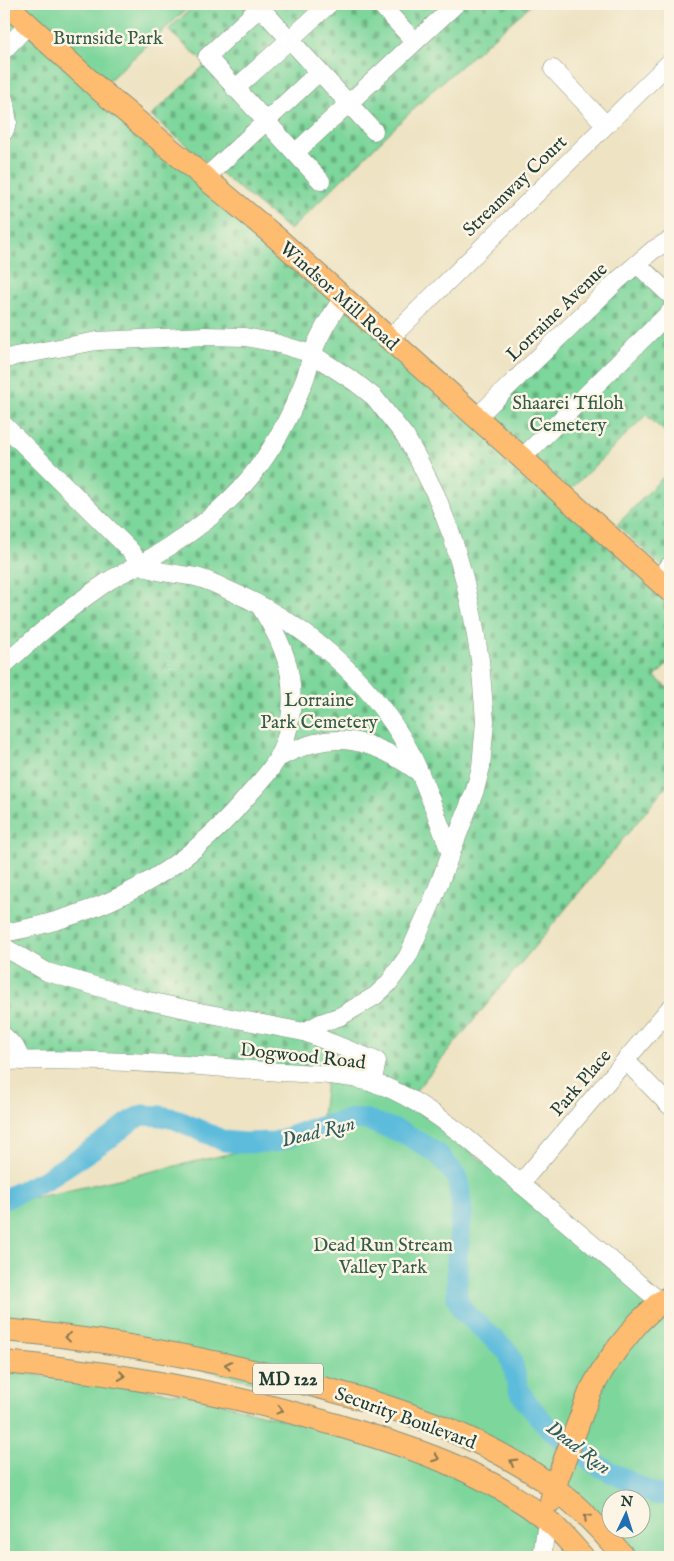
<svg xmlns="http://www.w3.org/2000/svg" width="674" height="1561" viewBox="0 0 674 1561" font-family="'IM FELL English',serif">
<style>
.cemetery{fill:url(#cemetery-stones);stroke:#4e8a68}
.park{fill:#7dd69b;stroke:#4e8a68}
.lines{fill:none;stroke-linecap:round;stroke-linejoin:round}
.river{stroke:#5dbcdb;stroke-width:21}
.minor-casing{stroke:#86907c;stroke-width:19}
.major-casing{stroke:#86907c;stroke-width:24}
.minor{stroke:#fff;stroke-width:18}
.major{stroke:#fdbc70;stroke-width:22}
.oneway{stroke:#83764f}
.labels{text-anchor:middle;stroke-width:5;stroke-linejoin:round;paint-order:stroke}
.shield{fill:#fcf5e5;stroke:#617469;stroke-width:1}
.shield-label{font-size:18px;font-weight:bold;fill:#1f3d34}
.park-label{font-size:19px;fill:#325c49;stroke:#fcf5e5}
.street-label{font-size:19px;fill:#1f3d34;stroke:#fcf5e5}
.water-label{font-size:20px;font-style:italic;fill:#2e5d5e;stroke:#fcf5e5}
</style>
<defs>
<pattern id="cemetery-stones" width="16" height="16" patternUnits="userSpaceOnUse" patternTransform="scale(1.25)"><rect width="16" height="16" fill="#7dd69b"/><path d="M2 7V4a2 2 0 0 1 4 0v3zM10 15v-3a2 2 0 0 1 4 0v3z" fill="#66af7f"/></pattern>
</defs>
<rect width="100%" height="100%" fill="#fcf5e5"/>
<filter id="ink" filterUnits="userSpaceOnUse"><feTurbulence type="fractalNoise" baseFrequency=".02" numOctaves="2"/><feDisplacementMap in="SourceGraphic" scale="10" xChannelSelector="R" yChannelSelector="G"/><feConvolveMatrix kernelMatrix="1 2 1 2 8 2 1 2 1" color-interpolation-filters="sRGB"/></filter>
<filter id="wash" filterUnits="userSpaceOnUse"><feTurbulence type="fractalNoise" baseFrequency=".0096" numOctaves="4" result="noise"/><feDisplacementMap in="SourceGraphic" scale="20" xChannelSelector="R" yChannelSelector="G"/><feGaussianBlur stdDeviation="1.12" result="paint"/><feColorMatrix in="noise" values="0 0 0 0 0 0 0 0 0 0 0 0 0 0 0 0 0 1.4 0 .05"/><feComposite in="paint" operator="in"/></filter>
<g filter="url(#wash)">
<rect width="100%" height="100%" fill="#eee3c3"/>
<g class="cemetery">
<path d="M 196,4 L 532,4 L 433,90 L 290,230 L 151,116 L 206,64 L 168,30 Z"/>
<path d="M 4,10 L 274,243 L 670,599 L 670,662 L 655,677 L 670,690 L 670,782 L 413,1094 L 387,1082 L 4,1056 Z"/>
<path d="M 646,262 L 670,285 L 670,436 L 646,415 L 570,490 L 492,418 L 489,411 Z"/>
<path d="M 670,470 L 670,574 L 617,525 Z"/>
</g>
<g class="park">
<path d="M 22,4 L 192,4 L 107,82 Z"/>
<path d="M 326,1081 L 381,1091 L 434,1121 L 670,1318 L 670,1557 L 636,1557 L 612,1529 L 642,1528 L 642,1498 L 612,1498 L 611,1527 L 499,1442 L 4,1321 L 4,1202 L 53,1194 L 320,1133 Z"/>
<path d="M 4,1371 L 189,1395 L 372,1443 L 479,1486 L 526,1516 L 537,1527 L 531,1557 L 4,1557 Z"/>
</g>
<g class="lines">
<path class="river" d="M 4,1199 L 45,1180 L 111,1137 L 132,1120 L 143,1115 L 161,1116 L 175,1119 L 224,1141 L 243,1143 L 275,1142 L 308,1130 L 353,1119 L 367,1120 L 404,1133 L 438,1154 L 458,1178 L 462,1212 L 457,1259 L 457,1297 L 462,1310 L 509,1353 L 514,1369 L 518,1388 L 526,1402 L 549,1428 L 595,1464 L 654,1494 L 670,1495"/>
</g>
</g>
<g filter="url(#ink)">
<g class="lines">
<defs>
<g id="minor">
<path d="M 257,4 L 374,131"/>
<path d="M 380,4 L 415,42"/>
<path d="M 260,7 L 207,57 L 321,181"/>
<path d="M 4,50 L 29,24"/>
<path d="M 553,69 L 606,125"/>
<path d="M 235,89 L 329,4"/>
<path d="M 4,99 L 8,122 L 4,132"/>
<path d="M 295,153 L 456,4"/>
<path d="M 205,178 L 319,72"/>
<path d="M 637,264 L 670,295"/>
<path d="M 389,339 L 670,62"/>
<path d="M 4,360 L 15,356 L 97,341 L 205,336 L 245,337 L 272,342 L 312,354 L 355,382 L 374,397 L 405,436 L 418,459 L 436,495 L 452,536 L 464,578 L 473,618 L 480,660 L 485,721 L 481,767 L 475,790 L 432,902 L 408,956 L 388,984 L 375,996 L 341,1016 L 321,1023 L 304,1032 L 200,1012 L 139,999 L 47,972 L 4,947"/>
<path d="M 476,418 L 616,282 L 653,250 L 670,240"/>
<path d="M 4,425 L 129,549 C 133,553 136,560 141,564 C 153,573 181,574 196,577 C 207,580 218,585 228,590 C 302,621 369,678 408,748 C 426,782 437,818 451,854"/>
<path d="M 522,458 L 670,312"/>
<path d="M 657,579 L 670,565"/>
<path d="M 4,665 C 38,634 72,605 110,580 C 120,574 130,570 140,564 C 182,541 222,513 252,475 C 273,449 290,417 302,386 C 307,376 309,364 312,354 C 320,333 331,315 343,298"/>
<path d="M 278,758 C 290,752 302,746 315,743 C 352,733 387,749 417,771"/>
<path d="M 4,933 C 102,915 181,875 246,798 C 257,785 271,772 278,757 C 291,732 294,702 290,676 C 286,650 273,628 260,606"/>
<path d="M 304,1032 L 377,1061 L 372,1083"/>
<path d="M 4,1036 L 15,1047 L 22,1061"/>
<path d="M 4,1061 C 91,1058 179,1064 266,1071 C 305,1074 349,1073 386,1087 C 414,1099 439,1117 463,1135 L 670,1310"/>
<path d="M 626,1061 L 670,1106"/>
<path d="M 520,1184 L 670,1008"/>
<path d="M 542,1557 L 547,1520"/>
</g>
<g id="major">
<path d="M 6,4 L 100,90 L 278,239 L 670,591"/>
<path d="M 4,1330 C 99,1338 194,1356 287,1379 C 365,1398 443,1421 513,1461 C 527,1469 542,1478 554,1488 C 580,1507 603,1532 624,1557"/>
<path d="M 4,1362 C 123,1373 241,1395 356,1431 C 423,1451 490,1475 546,1519 C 560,1530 572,1545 583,1557"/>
<path d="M 551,1501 L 554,1488 L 590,1392 L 603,1369 L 617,1349 L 638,1323 L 660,1302 L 670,1297"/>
</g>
</defs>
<use href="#minor" class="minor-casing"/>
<use href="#major" class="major-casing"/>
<use href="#minor" class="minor"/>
<use href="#major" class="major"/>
</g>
<defs><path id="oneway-chevron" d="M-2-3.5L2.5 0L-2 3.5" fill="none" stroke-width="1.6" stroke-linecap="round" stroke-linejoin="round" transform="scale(1.25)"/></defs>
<g class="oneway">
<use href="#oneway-chevron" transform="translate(68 1337) rotate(-173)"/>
<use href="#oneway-chevron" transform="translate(228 1365) rotate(-168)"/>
<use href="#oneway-chevron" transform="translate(122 1376) rotate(9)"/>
<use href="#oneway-chevron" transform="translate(280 1410) rotate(15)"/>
<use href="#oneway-chevron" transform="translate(436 1458) rotate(21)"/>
<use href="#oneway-chevron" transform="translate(513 1462) rotate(-150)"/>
<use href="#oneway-chevron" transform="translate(587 1517) rotate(-135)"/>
</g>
</g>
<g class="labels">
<rect class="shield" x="253" y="1363.5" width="70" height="31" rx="4"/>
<g class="shield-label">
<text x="288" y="1385">MD 122</text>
</g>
<g class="park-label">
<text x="108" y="44">Burnside Park</text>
<text x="568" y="409">Shaarei Tfiloh<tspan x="568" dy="22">Cemetery</tspan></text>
<text x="319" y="706">Lorraine<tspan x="319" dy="22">Park Cemetery</tspan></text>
<text x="383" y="1251">Dead Run Stream<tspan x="383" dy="22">Valley Park</tspan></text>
</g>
<g class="street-label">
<text transform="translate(514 185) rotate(-44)" y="7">Streamway Court</text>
<text transform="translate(340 295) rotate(42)" y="7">Windsor Mill Road</text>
<text transform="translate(556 311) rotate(-44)" y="7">Lorraine Avenue</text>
<text transform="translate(303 1055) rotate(6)" y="7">Dogwood Road</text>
<text transform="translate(580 1082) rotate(-49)" y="7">Park Place</text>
<text transform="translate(406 1417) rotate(20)" y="7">Security Boulevard</text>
</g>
<g class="water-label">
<text transform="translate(318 1131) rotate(-14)" y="7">Dead Run</text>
<text transform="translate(579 1447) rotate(37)" y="7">Dead Run</text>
</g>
</g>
<rect width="674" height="1561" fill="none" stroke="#fcf5e5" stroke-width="20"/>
<g transform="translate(626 1514) rotate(4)"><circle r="24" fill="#fcf5e5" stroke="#a4ab9e"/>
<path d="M0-4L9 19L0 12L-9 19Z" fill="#1f6fb2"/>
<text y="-8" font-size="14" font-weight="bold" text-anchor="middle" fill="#1f3d34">N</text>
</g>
</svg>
